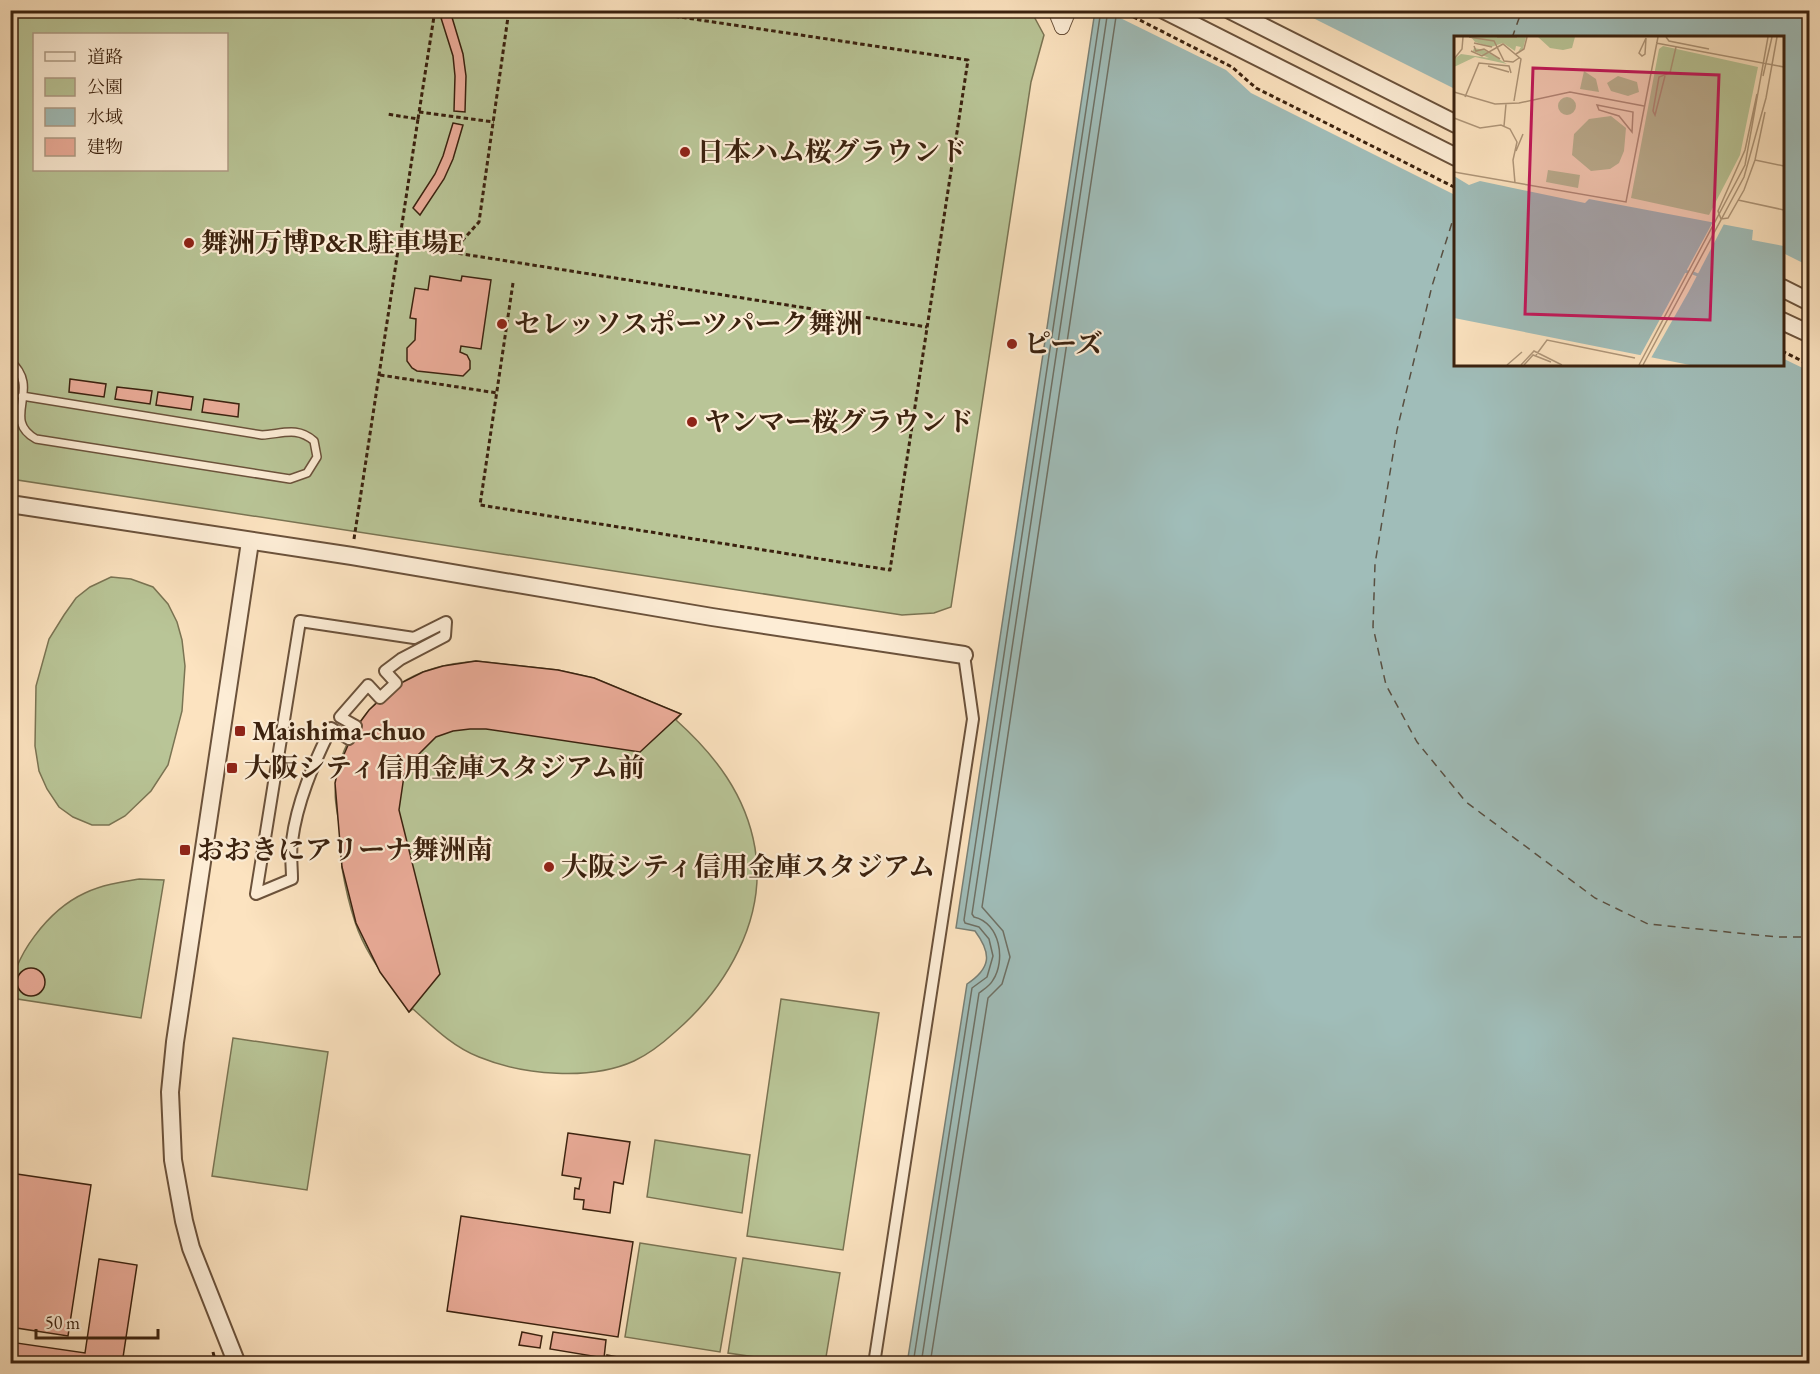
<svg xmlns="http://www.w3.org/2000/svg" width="1820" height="1374" viewBox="0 0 1820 1374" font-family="'EB Garamond','Noto Serif JP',serif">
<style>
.green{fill:#b9c597;stroke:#7a7453;stroke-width:1.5;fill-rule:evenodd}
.water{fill:#a0bdb9;stroke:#787f75;stroke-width:1.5;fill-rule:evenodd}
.pier{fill:#fce3c0}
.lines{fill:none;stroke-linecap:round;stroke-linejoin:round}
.shore{stroke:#6e7064;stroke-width:1.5}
.ferry{stroke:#595042;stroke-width:1.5;stroke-dasharray:8 6;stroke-linecap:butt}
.building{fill:#ebac99;stroke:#3b220f;stroke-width:1.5}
.service-casing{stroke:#6b523b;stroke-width:10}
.pedestrian-casing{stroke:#6b523b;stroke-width:14}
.minor-casing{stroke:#6b523b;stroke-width:16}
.tertiary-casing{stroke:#6b523b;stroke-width:20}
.path{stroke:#3b220f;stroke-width:3;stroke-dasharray:4.5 3;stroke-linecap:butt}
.service{stroke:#fdedd6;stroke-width:7}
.pedestrian{stroke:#fdedd6;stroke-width:10}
.minor{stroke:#fdedd6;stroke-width:14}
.tertiary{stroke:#fdedd6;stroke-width:16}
.poi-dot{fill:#8f2418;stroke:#fdedd6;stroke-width:2}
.labels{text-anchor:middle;stroke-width:4.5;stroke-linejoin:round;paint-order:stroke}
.poi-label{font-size:27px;font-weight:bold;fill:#3b220f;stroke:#fdedd6;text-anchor:start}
.inset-river{fill:none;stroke:#a0bdb9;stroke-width:3}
.inset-road{fill:none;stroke:#af9679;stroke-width:1.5}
.view{fill:#c2185b;fill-opacity:0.15;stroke:#c2185b;stroke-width:3}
.inset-edge{fill:none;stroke:#3b220f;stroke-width:3}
</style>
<rect width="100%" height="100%" fill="#fce3c0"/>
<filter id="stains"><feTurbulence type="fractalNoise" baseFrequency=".00333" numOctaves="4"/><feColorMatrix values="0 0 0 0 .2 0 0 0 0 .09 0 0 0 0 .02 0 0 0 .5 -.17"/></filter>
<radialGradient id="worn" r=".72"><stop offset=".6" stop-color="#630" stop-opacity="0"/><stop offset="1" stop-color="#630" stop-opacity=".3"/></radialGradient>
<g class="green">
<path d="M 10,11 L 1031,11 L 1044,35 L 1031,82 L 951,607 L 934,613 L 902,615 L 11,479 ZM 34,34 L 226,34 L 226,170 L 34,170 Z"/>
<path d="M 111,577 L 131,579 L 153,587 L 168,604 L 177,622 L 182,640 L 185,666 L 182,711 L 168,765 L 151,791 L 125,816 L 109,825 L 92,825 L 73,817 L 59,807 L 47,789 L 39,771 L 35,746 L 36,686 L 49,639 L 64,615 L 76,598 L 90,587 Z"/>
<path d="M 476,661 L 558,670 L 594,678 L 681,714 L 676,720 C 715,755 746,795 755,848 C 767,919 726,988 675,1032 C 663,1043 649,1054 634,1061 C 590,1081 523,1075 479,1057 C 453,1047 433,1027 413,1009 L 409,1012 C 389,981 367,958 355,922 C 349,904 345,886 342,868 C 341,858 342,847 341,836 C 339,818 333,800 336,782 C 342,733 378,690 423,672 C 440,665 458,663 476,661 Z"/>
<path d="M 139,879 L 164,880 L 141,1018 L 11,998 C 10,957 50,909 85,893 C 102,885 121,882 139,879 Z"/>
<path d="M 781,999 L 879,1013 L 843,1250 L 747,1236 Z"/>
<path d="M 233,1038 L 328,1052 L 307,1190 L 212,1176 Z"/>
<path d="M 655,1140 L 750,1155 L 742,1213 L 647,1197 Z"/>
<path d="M 640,1243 L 736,1258 L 720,1352 L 625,1337 Z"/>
<path d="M 743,1258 L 840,1273 L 825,1363 L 797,1363 L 728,1353 Z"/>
</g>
<path class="water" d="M 1095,11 L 1809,11 L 1809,1363 L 907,1364 L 967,984 C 991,968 992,954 975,931 L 956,928 ZM 1456,38 L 1782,38 L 1782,364 L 1456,364 Z"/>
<g class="pier">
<path d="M 1106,11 L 1299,11 L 1455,89 L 1455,195 L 1251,93 L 1226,70 Z"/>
<path d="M 1783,253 L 1809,266 L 1809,371 L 1782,358 Z"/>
</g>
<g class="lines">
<g class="shore">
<path d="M 913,1364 L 972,988 L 987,977 L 993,956 L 989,939 L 979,927 L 965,923 L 964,920 L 1101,10"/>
<path d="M 921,1364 L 979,993 C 984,989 990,986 993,980 C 1006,960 1000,923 974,917 L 972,914 L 1108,10"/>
<path d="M 930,1364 L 988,998 L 1002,984 L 1010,957 L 1003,931 L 982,907 L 1117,10"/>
</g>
<g class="ferry">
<path d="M 1512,38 L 1522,10"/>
<path d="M 1456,210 L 1432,286 L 1397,430 L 1375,564 L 1373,627 L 1386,685 L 1417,742 L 1466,802 L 1595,898 L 1648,924 L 1777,937 L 1810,937"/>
</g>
</g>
<g class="building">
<path d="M 451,14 L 463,54 L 466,76 L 465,112 L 454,111 L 455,76 L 453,56 L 441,18 Z"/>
<path d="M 453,123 L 463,125 L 453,159 L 444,179 L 420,215 L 413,208 L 435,174 L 443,156 Z"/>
<path d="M 430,276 L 461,281 L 462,276 L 491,280 L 481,349 L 461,346 L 460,352 L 467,355 L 470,361 L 470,369 L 463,376 L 417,371 L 412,368 L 407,361 L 407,348 L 415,340 L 416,319 L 410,318 L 415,288 L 428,290 Z"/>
<path d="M 70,379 L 106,384 L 104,397 L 69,392 Z"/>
<path d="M 117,387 L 152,391 L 150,404 L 115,399 Z"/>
<path d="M 158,392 L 193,397 L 191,410 L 156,405 Z"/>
<path d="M 204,399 L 239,404 L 238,417 L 202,412 Z"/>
<path d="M 476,661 L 558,670 L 594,678 L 681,714 L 640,752 L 486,729 L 470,729 L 453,731 L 436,737 L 413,760 L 404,776 L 399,810 L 440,974 L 409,1012 L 380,972 L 356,923 L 342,867 L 335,783 L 339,766 L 355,729 L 369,710 L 395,686 L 423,672 L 443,666 Z"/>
<circle cx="31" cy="982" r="14"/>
<path d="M 568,1133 L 630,1142 L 623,1184 L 614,1182 L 610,1213 L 583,1209 L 584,1200 L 574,1199 L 575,1188 L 579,1189 L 581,1178 L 562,1175 Z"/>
<path d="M 10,1173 L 91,1185 L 68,1336 L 10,1327 Z"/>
<path d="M 461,1216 L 633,1242 L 618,1337 L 447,1311 Z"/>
<path d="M 99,1259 L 137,1265 L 122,1364 L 10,1364 L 10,1342 L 85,1353 Z"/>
<path d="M 522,1332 L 542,1336 L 540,1348 L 519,1345 Z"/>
<path d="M 553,1332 L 606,1340 L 604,1358 L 550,1349 Z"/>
<path d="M 607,1355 L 629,1359 L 628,1364 L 606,1364 Z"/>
<path d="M 638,1359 L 668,1364 L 638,1364 Z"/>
</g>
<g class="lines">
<defs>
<path id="service" d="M 10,361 C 43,389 0,419 36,439 L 290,479 L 307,473 L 317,457 L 314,441 C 297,426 282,434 262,435 L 22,396"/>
<g id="pedestrian">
<path d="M 300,621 L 414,638 L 446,622 L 445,636 L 401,659 L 385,671 L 396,683 L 380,698 L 368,685 L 340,717 L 356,726 L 349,739 L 331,728 L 330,730 C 313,765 297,802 292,841 C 290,853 292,866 292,879 L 256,894 Z"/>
<path d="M 874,1364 L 973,719 L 964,655"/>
</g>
<g id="minor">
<path d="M 1055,10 L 1062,27"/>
<path d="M 1062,27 L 1069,10"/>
</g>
<g id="tertiary">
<path d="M 1164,10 L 1456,157"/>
<path d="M 1230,10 L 1456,124"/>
<path d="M 1782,288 L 1810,302"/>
<path d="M 1782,321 L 1810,334"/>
<path d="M 10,504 L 352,556 L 712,617 L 964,655"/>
<path d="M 237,1364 L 191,1248 L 184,1221 L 173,1160 L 170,1092 L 175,1042 L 250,542"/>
</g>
</defs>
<use href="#service" class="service-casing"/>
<use href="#pedestrian" class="pedestrian-casing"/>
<use href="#minor" class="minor-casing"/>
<use href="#tertiary" class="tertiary-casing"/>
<g class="path">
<path d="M 1120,10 L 1232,67 L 1256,88 L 1456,188"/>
<path d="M 419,112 L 494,122"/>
<path d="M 418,119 L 435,10"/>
<path d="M 399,244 L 927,327"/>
<path d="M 452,252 L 479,222 L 508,17 L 504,10"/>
<path d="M 513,283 L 480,505 L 890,570 L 968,60 L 633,10"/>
<path d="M 1782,351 L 1810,365"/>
<path d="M 380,375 L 497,393"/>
<path d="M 354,539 L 418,119 L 387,114"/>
<path d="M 213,1352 L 216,1364"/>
</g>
<use href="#service" class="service"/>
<use href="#pedestrian" class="pedestrian"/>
<use href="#minor" class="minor"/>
<use href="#tertiary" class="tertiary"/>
</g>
<g class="poi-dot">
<circle cx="685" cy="152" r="6"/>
<circle cx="189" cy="243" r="6"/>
<circle cx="502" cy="324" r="6"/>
<circle cx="1012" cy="344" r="6"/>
<circle cx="692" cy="422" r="6"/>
<rect x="234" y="725" width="12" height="12" rx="3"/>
<rect x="226" y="762" width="12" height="12" rx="3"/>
<rect x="179" y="844" width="12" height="12" rx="3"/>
<circle cx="549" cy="867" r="6"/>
</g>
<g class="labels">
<g class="poi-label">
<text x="697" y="161">日本ハム桜グラウンド</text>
<text x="201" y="252">舞洲万博P&amp;R駐車場E</text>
<text x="514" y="333">セレッソスポーツパーク舞洲</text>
<text x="1024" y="353">ピーズ</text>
<text x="704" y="431">ヤンマー桜グラウンド</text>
<text x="252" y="740">Maishima-chuo</text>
<text x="244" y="777">大阪シティ信用金庫スタジアム前</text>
<text x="197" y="859">おおきにアリーナ舞洲南</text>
<text x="561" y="876">大阪シティ信用金庫スタジアム</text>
</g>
</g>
<g transform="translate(1454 36)">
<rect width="330" height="330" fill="#fce3c0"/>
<path d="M 17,1 L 72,1 L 69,13 L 64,16 L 67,11 L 62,10 L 61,15 L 49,7 L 37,11 L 21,6 ZM 84,1 L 121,1 L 118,12 L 109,14 L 96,12 ZM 209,10 L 304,31 L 286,119 L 255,179 L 177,162 L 205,13 ZM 20,12 L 30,14 L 53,28 L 21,21 L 0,31 L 0,23 L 7,18 L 35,22 L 19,15 ZM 130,35 L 142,43 L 145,56 L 126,53 ZM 164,40 L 183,46 L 185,56 L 174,60 L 157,55 L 153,47 ZM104 70a9 9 0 1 1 18 0a9 9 0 1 1-18 0ZM 157,80 L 172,92 L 170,115 L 165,127 L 156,133 L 137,135 L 118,119 L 120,98 L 135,83 ZM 94,134 L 126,139 L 124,152 L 92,146 Z" fill="#b9c597"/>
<path d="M 0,140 L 15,149 L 26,145 L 131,167 L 135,163 L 299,194 L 298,204 L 330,210 L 330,329 L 236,329 L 0,282 Z" fill="#a0bdb9"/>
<path d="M 260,184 L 271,186 L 235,255 L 197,322 L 186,320 Z" fill="#fce3c0"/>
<path class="inset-river" d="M 239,237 L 297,261 L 330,281M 131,297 L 128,294 L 132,257 L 158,226 L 182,221 L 234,236"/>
<path class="inset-road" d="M 15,1 L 40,5 L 50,25 L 59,26 L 65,22M 43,1 L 63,1M 212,1 L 215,5 L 255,13M 192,2 L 191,18 L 188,20 L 185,17 ZM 20,7 L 38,11M 202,7 L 330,31M 20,10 L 22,15 L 30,13 L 46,23M 17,15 L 28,20 L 49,8 L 67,23 L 60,65M 62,18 L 70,13 L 73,1M 0,23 L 8,13 L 9,1M 34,30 L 55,36M 211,40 L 201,79 L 199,75 L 205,41 L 216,37 L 222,11M 309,40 L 318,1M 0,56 L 41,68 L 65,67 L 116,56 L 190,70M 303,58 L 291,114 L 264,175 L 267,183 L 274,182 L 290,154 L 301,124 L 311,76M 11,61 L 25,27 L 55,30 L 57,37M 143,69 L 179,76 L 178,96 L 165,80 L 145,74 ZM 0,82 L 26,92 L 47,89 L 56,93 L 63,106 L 59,124 L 61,147M 50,90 L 52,68M 62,115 L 69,98M 301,124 L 330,130M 0,136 L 172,166 L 204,1M 284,164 L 330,174M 82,319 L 93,304 L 181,322M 53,329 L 68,316M 67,329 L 80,315 L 108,329M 70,329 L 79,319 L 97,326M 185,329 L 291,129 L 314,1M 189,329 L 290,141 L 312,62 L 323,1"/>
<path class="view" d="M 79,32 L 265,39 L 256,284 L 71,278 Z"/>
<rect width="330" height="330" class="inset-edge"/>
</g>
<rect width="1820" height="1374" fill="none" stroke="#fce3c0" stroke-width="36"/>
<rect x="12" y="12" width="1796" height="1350" fill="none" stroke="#3b220f" stroke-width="3"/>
<rect x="18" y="18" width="1784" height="1338" fill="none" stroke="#3b220f" stroke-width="1.5"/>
<rect x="33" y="33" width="195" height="138" fill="#fdedd6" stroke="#af9c86" stroke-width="1.5"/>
<rect x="45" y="52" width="30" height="9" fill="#fdedd6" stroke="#af9c86" stroke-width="1.5"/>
<text x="87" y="63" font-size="18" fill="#3b220f">道路</text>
<rect x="45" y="78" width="30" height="18" fill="#b9c597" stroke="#af9c86" stroke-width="1.5"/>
<text x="87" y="93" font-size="18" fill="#3b220f">公園</text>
<rect x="45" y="108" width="30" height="18" fill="#a0bdb9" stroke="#af9c86" stroke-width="1.5"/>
<text x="87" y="123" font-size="18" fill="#3b220f">水域</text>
<rect x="45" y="138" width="30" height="18" fill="#ebac99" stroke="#af9c86" stroke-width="1.5"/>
<text x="87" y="153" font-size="18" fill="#3b220f">建物</text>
<path d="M36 1329v9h122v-9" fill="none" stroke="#3b220f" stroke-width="3"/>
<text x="45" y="1329" font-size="18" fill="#3b220f" stroke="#fdedd6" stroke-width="4.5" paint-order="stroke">50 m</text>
<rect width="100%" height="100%" filter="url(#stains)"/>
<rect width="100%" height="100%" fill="url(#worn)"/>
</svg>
